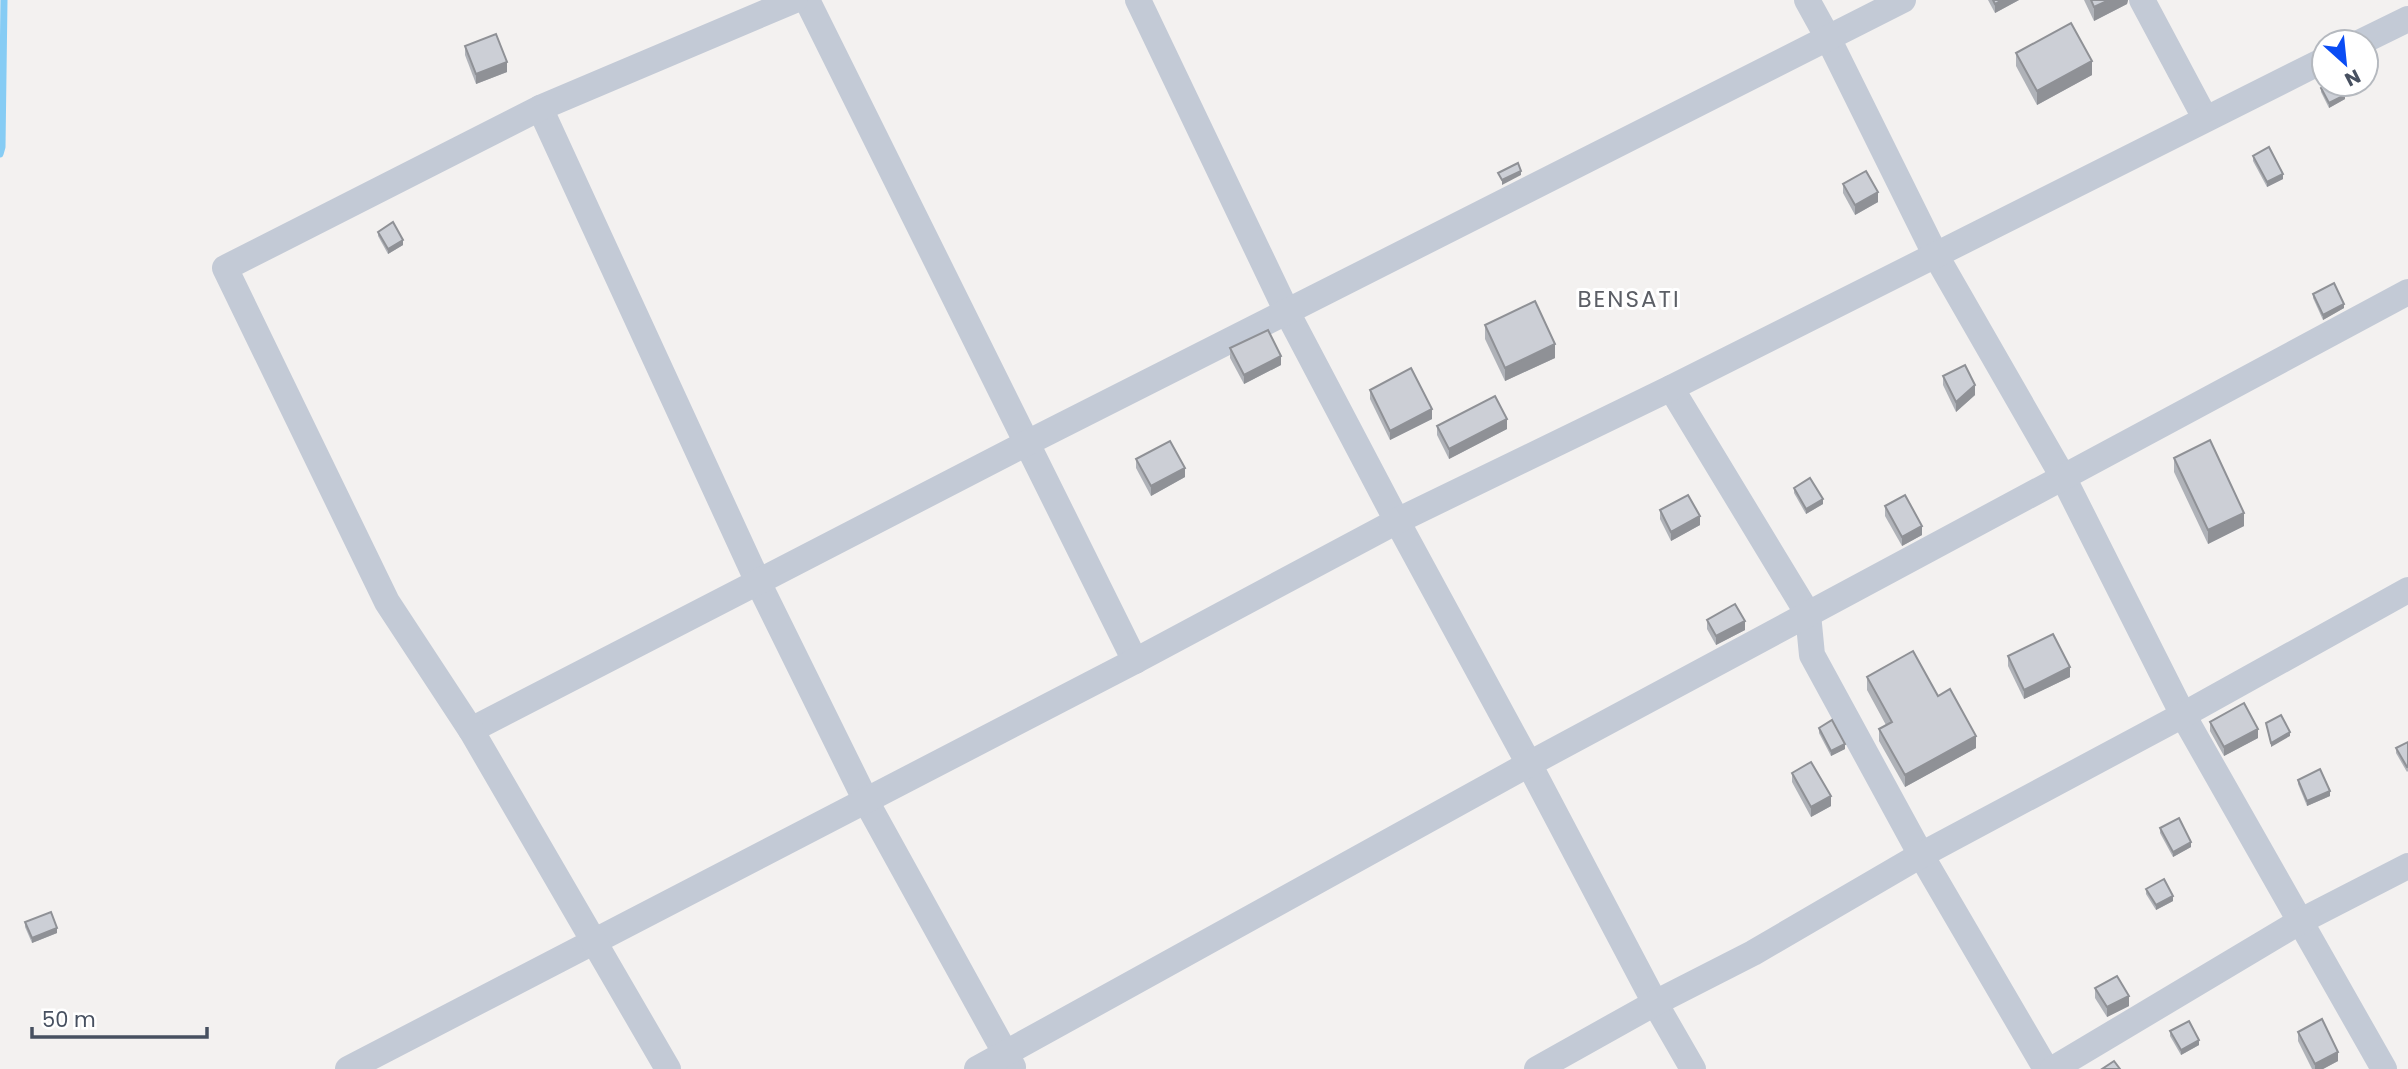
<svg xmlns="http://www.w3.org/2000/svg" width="2408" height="1069" viewBox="0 0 2408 1069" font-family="Poppins,sans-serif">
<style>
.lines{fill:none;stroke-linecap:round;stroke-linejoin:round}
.stream{stroke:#86ccf4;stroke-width:7}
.minor{stroke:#c3cad6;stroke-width:26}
.wall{fill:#afb2b8}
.shaded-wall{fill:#8f9196}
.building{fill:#cccfd6;stroke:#8f9196;stroke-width:2}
.labels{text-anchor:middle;stroke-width:6;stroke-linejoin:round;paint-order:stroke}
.quarter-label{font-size:23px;letter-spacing:2px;fill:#5c5f66;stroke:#fff}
</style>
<rect width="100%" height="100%" fill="#f3f1f0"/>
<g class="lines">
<path class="stream" d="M 0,154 L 2,147 L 4,0"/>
<g class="minor">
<path d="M 807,0 L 1135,661"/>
<path d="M 1138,0 L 1287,312 L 1397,521 L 1529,764 L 1655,1003 L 1693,1069"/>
<path d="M 1807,0 L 1828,38 L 1935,254 L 2063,477 L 2183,715 L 2384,1069"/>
<path d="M 2142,0 L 2205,118"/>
<path d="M 2361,42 L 2408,19"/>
<path d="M 540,108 L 758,582 L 866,801 L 1013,1067"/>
<path d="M 1671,388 L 1808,614 L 1812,655 L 1921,855 L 2046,1069"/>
<path d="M 471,730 L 1027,443 L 1903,0"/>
<path d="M 348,1069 L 1135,661 L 1397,521 L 1671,388 L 2324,60"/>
<path d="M 668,1069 L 471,730 L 387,602 L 225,268 L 540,108 L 795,0"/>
<path d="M 977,1069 L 1529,764 L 2408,292"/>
<path d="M 1537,1069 L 1655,1003 L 1753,953 L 1921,855 L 2183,715 L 2408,590"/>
<path d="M 2053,1069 L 2299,922 L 2408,866"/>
</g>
</g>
<g class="wall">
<path d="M 1988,0 L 2019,0 L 1995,13 Z"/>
<path d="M 2084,0 L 2128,0 L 2127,4 L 2094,21 Z"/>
<path d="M 465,46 L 507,72 L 476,84 L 465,55 Z"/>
<path d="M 2016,53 L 2092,75 L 2037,105 L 2016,66 Z"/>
<path d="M 2321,88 L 2345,99 L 2329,108 L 2321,92 Z"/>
<path d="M 2253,156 L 2283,179 L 2267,187 L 2253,161 Z"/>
<path d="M 1843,184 L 1878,202 L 1855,215 L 1843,193 Z"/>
<path d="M 378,232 L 403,245 L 388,254 L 378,236 Z"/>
<path d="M 2313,294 L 2344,308 L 2323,320 L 2313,298 Z"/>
<path d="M 1485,325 L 1555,358 L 1505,381 L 1485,339 Z"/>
<path d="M 1230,348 L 1281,365 L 1244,384 L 1230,358 Z"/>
<path d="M 1943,376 L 1975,395 L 1956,412 L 1943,385 Z"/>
<path d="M 1370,390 L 1432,419 L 1390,440 L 1370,399 Z"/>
<path d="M 1437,426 L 1507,429 L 1449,459 L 1437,435 Z"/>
<path d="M 2174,458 L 2244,526 L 2208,544 L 2174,472 Z"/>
<path d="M 1136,459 L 1185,477 L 1151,496 L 1136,468 Z"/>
<path d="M 1794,488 L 1823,504 L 1806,514 L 1794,493 Z"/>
<path d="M 1885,506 L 1922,535 L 1902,546 L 1885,516 Z"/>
<path d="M 1660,510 L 1700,525 L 1671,541 L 1660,519 Z"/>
<path d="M 1707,620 L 1745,630 L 1716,645 L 1707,629 Z"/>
<path d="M 2008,656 L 2070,677 L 2024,699 L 2008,666 Z"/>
<path d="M 1867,677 L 1938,696 L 1976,748 L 1905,787 L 1879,741 L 1879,729 L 1886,725 L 1867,690 Z"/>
<path d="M 2210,722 L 2258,738 L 2224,756 L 2210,731 Z"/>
<path d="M 1819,728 L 1845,749 L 1831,756 L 1819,733 Z"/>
<path d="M 2408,742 L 2408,771 L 2407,772 L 2396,753 L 2396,748 Z"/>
<path d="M 1792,773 L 1831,806 L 1811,817 L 1792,782 Z"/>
<path d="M 2298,780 L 2330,796 L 2307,806 L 2298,784 Z"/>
<path d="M 2160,828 L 2191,847 L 2173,857 L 2160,833 Z"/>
<path d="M 2146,889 L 2173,901 L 2156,910 L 2146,894 Z"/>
<path d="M 25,922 L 57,933 L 32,943 L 25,927 Z"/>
<path d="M 2095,988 L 2129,1006 L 2107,1017 L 2095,998 Z"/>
<path d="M 2170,1031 L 2199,1045 L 2181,1055 L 2170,1036 Z"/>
<path d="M 2298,1032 L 2338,1061 L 2323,1069 L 2312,1069 L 2298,1041 Z"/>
</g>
<g class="shaded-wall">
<path d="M 2002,0 L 2019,0 L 1995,13 L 1995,4 Z"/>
<path d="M 2109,0 L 2128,0 L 2127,4 L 2094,21 L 2094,7 Z"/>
<path d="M 2092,61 L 2092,75 L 2037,105 L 2037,91 Z"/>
<path d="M 507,62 L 507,72 L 476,84 L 476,74 Z"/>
<path d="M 2345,95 L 2345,99 L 2329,108 L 2329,103 Z"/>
<path d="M 1521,171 L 1521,175 L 1502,185 L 1502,180 Z"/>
<path d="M 2283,174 L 2283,179 L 2267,187 L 2267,182 Z"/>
<path d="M 1878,192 L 1878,202 L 1855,215 L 1855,205 Z"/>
<path d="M 403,240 L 403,245 L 388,254 L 388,249 Z"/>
<path d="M 2344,304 L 2344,308 L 2323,320 L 2323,315 Z"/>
<path d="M 1555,344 L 1555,358 L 1505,381 L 1505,368 Z"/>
<path d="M 1281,356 L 1281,365 L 1244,384 L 1244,375 Z"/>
<path d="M 1975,385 L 1975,395 L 1956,412 L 1956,402 Z"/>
<path d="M 1432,409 L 1432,419 L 1390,440 L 1390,431 Z"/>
<path d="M 1507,419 L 1507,429 L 1449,459 L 1449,449 Z"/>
<path d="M 1185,468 L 1185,477 L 1151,496 L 1151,486 Z"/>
<path d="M 1823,499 L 1823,504 L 1806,514 L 1806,509 Z"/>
<path d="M 2244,513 L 2244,526 L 2208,544 L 2208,530 Z"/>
<path d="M 1700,516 L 1700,525 L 1671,541 L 1671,532 Z"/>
<path d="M 1922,526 L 1922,535 L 1902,546 L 1902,537 Z"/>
<path d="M 1745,621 L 1745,630 L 1716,645 L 1716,636 Z"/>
<path d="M 2070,667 L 2070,677 L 2024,699 L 2024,690 Z"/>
<path d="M 2258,729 L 2258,738 L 2224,756 L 2224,747 Z"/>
<path d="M 2290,732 L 2290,736 L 2271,747 L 2271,743 Z"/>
<path d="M 1976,736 L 1976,748 L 1905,787 L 1905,775 Z"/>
<path d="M 1845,744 L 1845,749 L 1831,756 L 1831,751 Z"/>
<path d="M 2330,791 L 2330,796 L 2307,806 L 2307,801 Z"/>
<path d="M 1831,796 L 1831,806 L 1811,817 L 1811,807 Z"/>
<path d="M 2191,842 L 2191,847 L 2173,857 L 2173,852 Z"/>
<path d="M 2173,896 L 2173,901 L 2156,910 L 2156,905 Z"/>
<path d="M 57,928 L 57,933 L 32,943 L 32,938 Z"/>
<path d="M 2129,996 L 2129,1006 L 2107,1017 L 2107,1007 Z"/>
<path d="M 2199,1040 L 2199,1045 L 2181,1055 L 2181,1050 Z"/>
<path d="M 2338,1052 L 2338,1061 L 2323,1069 L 2315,1069 L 2315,1064 Z"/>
</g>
<g class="building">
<path d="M 1993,0 L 2002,0 L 1995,4 Z"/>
<path d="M 2091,0 L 2109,0 L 2094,7 Z"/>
<path d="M 2071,23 L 2092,61 L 2037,91 L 2016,53 Z"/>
<path d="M 496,34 L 507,62 L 476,74 L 465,46 Z"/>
<path d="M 2327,84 L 2339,84 L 2345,95 L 2329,103 L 2321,88 Z"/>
<path d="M 2269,147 L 2283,174 L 2267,182 L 2253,156 Z"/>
<path d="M 1518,163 L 1521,171 L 1502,180 L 1498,173 Z"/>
<path d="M 1866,171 L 1878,192 L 1855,205 L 1843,184 Z"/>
<path d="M 393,222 L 403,240 L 388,249 L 378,232 Z"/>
<path d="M 2334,283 L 2344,304 L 2323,315 L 2313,294 Z"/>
<path d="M 1535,301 L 1555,344 L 1505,368 L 1485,325 Z"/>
<path d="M 1268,330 L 1281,356 L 1244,375 L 1230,348 Z"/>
<path d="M 1965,365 L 1975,385 L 1956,402 L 1943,376 Z"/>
<path d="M 1411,368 L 1432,409 L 1390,431 L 1370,390 Z"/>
<path d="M 1495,396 L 1507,419 L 1449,449 L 1437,426 Z"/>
<path d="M 2210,440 L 2244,513 L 2208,530 L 2174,458 Z"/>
<path d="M 1170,441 L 1185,468 L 1151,486 L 1136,459 Z"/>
<path d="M 1810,478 L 1823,499 L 1806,509 L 1794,488 Z"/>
<path d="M 1688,495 L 1700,516 L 1671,532 L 1660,510 Z"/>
<path d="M 1905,495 L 1922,526 L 1902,537 L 1885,506 Z"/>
<path d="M 1735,604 L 1745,621 L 1716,636 L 1707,620 Z"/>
<path d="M 2053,634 L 2070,667 L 2024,690 L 2008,656 Z"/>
<path d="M 1913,651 L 1938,696 L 1950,689 L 1976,736 L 1905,775 L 1879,729 L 1892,722 L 1867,677 Z"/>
<path d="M 2244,703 L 2258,729 L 2224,747 L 2210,722 Z"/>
<path d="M 2281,715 L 2290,732 L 2271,743 L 2266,723 Z"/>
<path d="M 1832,720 L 1845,744 L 1831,751 L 1819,728 Z"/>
<path d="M 2408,742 L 2408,767 L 2407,767 L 2396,748 Z"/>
<path d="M 1811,762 L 1831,796 L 1811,807 L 1792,773 Z"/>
<path d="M 2320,769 L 2330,791 L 2307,801 L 2298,780 Z"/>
<path d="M 2179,818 L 2191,842 L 2173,852 L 2160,828 Z"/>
<path d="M 2164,879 L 2173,896 L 2156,905 L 2146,889 Z"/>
<path d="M 51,912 L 57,928 L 32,938 L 25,922 Z"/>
<path d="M 2117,976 L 2129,996 L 2107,1007 L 2095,988 Z"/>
<path d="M 2322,1019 L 2338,1052 L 2315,1064 L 2298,1032 Z"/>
<path d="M 2189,1021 L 2199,1040 L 2181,1050 L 2170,1031 Z"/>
<path d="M 2114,1061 L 2120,1069 L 2102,1069 Z"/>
</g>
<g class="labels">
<g class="quarter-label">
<text x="1629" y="307">BENSATI</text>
</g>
</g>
<g transform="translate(2345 63) rotate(153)"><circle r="33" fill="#ffffff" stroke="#b5b9bf" stroke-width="2"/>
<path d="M0-5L12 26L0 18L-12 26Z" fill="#0a4cf4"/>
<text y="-10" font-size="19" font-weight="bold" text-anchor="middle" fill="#475060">N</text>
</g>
<path d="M32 1027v10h175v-10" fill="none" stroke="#475060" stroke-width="3.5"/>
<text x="42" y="1027" font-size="21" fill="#475060" stroke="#ffffff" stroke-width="5" paint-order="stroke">50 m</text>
</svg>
